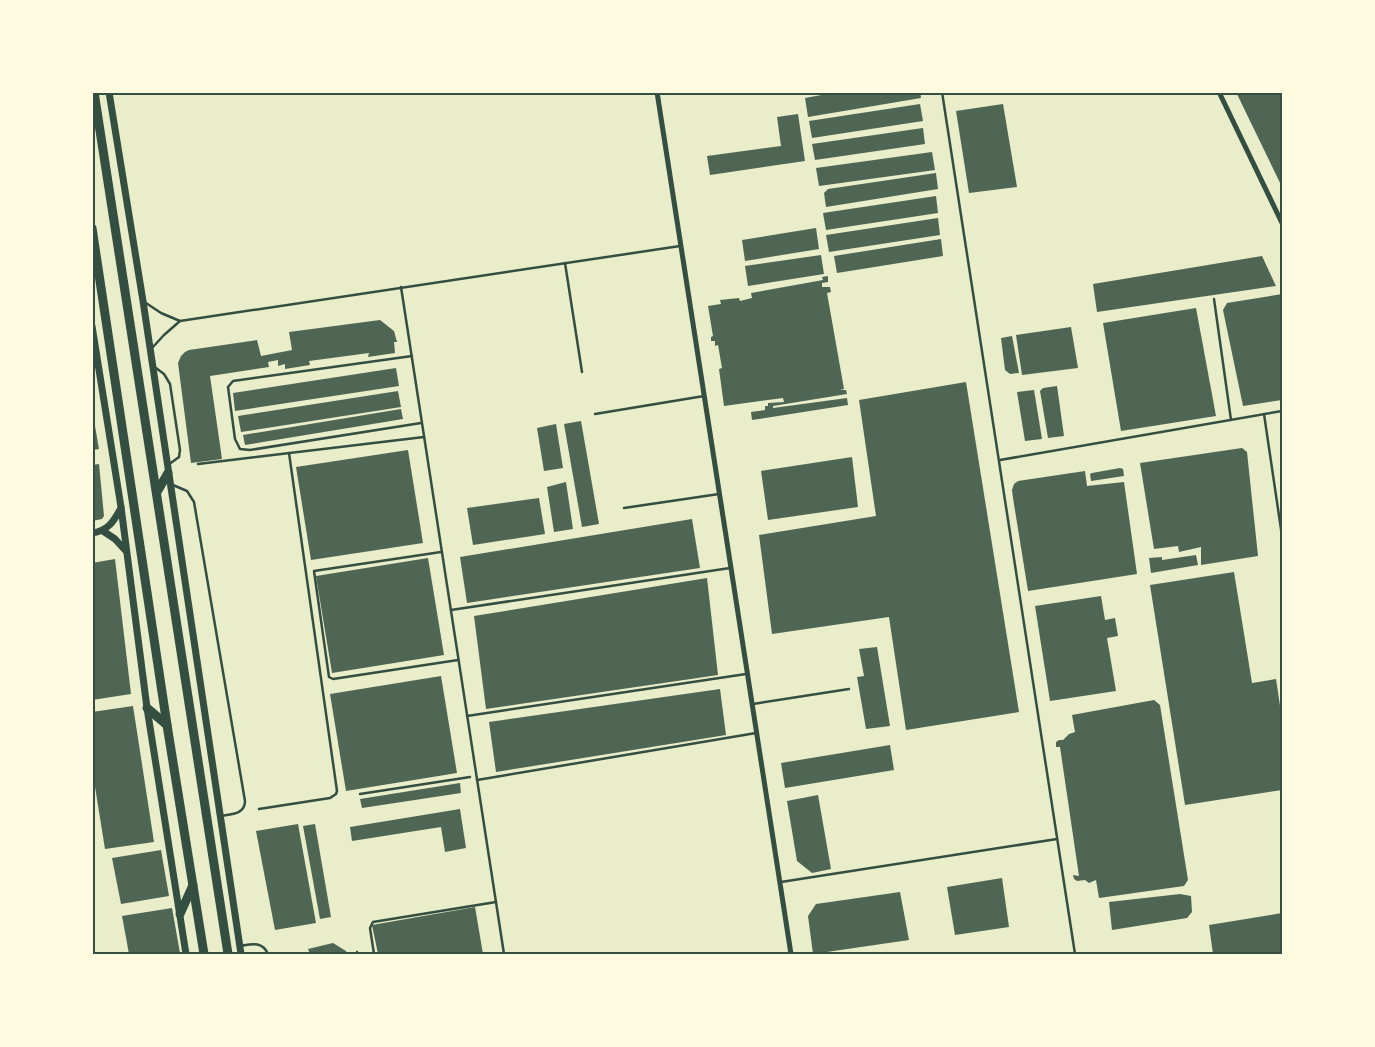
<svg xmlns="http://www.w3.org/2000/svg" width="1375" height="1047" viewBox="0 0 1375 1047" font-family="Inter,sans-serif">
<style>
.building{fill:#4f6655}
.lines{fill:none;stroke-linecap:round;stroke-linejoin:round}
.path{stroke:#344e41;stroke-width:2.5}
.service{stroke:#344e41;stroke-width:2.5}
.minor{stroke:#344e41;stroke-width:5}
.tertiary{stroke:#344e41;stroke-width:7}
.primary{stroke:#344e41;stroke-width:9}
.neatline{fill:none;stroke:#344e41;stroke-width:2}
</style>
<rect width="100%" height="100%" fill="#e9edc9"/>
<g class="building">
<path d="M 838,92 L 920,92 L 921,98 L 808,117 L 805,98 Z"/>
<path d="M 1236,92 L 1282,92 L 1282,187 Z"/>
<path d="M 920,104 L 923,121 L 812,138 L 809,121 Z"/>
<path d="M 1003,104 L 1017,187 L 969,193 L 956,111 Z"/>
<path d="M 798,114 L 805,161 L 710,175 L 707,156 L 781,146 L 777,117 Z"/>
<path d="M 923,128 L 925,144 L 815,160 L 812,144 Z"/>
<path d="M 932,152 L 935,170 L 819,186 L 816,168 Z"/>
<path d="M 936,173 L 938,189 L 826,207 L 824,193 L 828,189 Z"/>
<path d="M 936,196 L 938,213 L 826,230 L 823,213 Z"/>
<path d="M 938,218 L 940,235 L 829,252 L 826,235 Z"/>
<path d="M 816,228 L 819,249 L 745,261 L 742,240 Z"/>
<path d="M 941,239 L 943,256 L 837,273 L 834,256 Z"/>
<path d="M 821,255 L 824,274 L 748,286 L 745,266 Z"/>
<path d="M 1262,256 L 1276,286 L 1097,312 L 1093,284 Z"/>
<path d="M 828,276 L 828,282 L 822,283 L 822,287 L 830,287 L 831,292 L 827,293 L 844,389 L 840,390 L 846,390 L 847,394 L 773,406 L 773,408 L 847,398 L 848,405 L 752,420 L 751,412 L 765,410 L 765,406 L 768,406 L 768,403 L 784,402 L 783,398 L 724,406 L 719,369 L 722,368 L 718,345 L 715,346 L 715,341 L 711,341 L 711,337 L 713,336 L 708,306 L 721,304 L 720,300 L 739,298 L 740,301 L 752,298 L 751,293 L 823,280 L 822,277 Z"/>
<path d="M 1282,294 L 1282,400 L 1243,406 L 1223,310 L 1227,303 Z"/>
<path d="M 1196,308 L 1216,416 L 1121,431 L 1103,323 Z"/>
<path d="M 380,320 L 394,331 L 397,342 L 394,342 L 395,353 L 368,357 L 369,353 L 309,361 L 310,365 L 285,369 L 285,364 L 278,366 L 278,360 L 268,362 L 269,367 L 210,376 L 222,459 L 191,463 L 178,363 L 181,356 L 185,352 L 189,350 L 257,340 L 261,356 L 292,350 L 289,332 Z"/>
<path d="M 1071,327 L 1078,368 L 1022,375 L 1016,335 Z"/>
<path d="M 1012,336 L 1019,373 L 1010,374 L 1005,370 L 1001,338 Z"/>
<path d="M 396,368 L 399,386 L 235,411 L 233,393 Z"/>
<path d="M 966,382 L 1019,712 L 906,730 L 889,617 L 772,634 L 759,535 L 876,516 L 859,400 Z"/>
<path d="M 1057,386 L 1064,436 L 1048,438 L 1040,391 L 1043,388 Z"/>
<path d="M 1034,390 L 1042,439 L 1025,441 L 1017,392 Z"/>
<path d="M 398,391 L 401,407 L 241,432 L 238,416 Z"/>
<path d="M 92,409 L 99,449 L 92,450 Z"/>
<path d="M 401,409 L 403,419 L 245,445 L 243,435 Z"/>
<path d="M 581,421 L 599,524 L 582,527 L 564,424 Z"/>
<path d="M 556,424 L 563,468 L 544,471 L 537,428 Z"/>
<path d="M 1242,448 L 1247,452 L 1258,556 L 1201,565 L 1201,547 L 1179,552 L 1178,546 L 1154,549 L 1140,463 Z"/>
<path d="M 408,450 L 423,543 L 311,560 L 296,467 Z"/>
<path d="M 852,457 L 858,507 L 768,520 L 761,471 Z"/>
<path d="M 99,464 L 104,516 L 102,519 L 92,521 L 92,465 Z"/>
<path d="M 1120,468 L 1123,469 L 1124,476 L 1091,481 L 1090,474 L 1092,473 Z"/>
<path d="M 1085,471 L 1087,486 L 1124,482 L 1137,574 L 1028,591 L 1013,498 L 1012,490 L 1014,484 L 1018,481 Z"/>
<path d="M 566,482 L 573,529 L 554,532 L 547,487 Z"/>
<path d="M 539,498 L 545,534 L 473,545 L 467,508 Z"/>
<path d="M 692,519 L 700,568 L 467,603 L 460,557 Z"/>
<path d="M 1196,555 L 1198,565 L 1151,573 L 1149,558 L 1162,557 L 1162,560 Z"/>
<path d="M 428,558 L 444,655 L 332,673 L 316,576 Z"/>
<path d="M 115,559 L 131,694 L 92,700 L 92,563 Z"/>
<path d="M 1234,572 L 1252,683 L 1276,679 L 1282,719 L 1282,790 L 1185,805 L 1150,585 Z"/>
<path d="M 707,578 L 718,675 L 486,709 L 474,616 Z"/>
<path d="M 1101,596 L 1105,620 L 1115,618 L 1118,636 L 1107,638 L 1116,691 L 1050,701 L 1035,606 Z"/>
<path d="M 877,647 L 890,726 L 866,729 L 857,677 L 864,676 L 859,649 Z"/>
<path d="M 441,676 L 457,773 L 346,791 L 330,694 Z"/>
<path d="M 720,689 L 726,735 L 496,772 L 489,722 Z"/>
<path d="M 1154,700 L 1160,705 L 1188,880 L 1184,886 L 1099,898 L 1096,880 L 1089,883 L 1085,880 L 1077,881 L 1074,879 L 1073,875 L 1079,876 L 1060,747 L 1056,747 L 1056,742 L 1059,740 L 1063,740 L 1069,734 L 1075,732 L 1072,715 Z"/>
<path d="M 133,706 L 154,842 L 105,849 L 92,768 L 92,712 Z"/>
<path d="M 890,745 L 894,770 L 785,788 L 781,763 Z"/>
<path d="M 460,783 L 461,793 L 362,808 L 360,799 Z"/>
<path d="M 818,795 L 831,869 L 812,873 L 797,861 L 787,801 Z"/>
<path d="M 460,809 L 466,848 L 445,852 L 441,827 L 352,841 L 350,827 Z"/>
<path d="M 298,824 L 316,923 L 275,930 L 256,831 Z"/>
<path d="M 315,824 L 331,917 L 320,919 L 303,826 Z"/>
<path d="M 161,850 L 169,896 L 121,904 L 112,858 Z"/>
<path d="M 1002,878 L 1009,927 L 955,935 L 947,887 Z"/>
<path d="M 900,892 L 909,940 L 813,954 L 808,916 L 816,904 Z"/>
<path d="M 1180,894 L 1191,896 L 1192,912 L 1187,918 L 1112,930 L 1109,902 Z"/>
<path d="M 475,907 L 483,954 L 378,954 L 372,925 Z"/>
<path d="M 172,908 L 180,953 L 170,954 L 129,954 L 122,916 Z"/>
<path d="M 1282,913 L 1282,954 L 1213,954 L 1209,925 Z"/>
<path d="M 333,943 L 346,951 L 347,954 L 310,954 L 308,949 Z"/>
</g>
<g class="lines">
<path class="path" d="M 360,794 L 470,777"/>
<g class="service">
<path d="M 942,92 L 1075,954"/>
<path d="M 565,263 L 582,372"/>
<path d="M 401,287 L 504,954"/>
<path d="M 1214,299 L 1231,420"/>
<path d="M 146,303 L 161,313 L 180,321"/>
<path d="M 152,348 L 164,335 L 180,321 L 680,246"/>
<path d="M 412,356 L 233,381 L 228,387 L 235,439 L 240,449 L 250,450 L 421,423"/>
<path d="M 156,368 L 164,374 L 170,384 L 180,450 L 179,457 L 168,465"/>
<path d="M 595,414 L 704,396"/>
<path d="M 1264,414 L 1282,536"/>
<path d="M 1000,460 L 1282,411"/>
<path d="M 198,464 L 424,437"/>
<path d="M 173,485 L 187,491 L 194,502 L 245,801 C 245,814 232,814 221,816"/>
<path d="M 624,508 L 719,494"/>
<path d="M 441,552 L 314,571 L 329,677 L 333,679 L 458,660"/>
<path d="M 451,610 L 730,568"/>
<path d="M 753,704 L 849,689"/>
<path d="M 467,716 L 746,674"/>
<path d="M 477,780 L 756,733"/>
<path d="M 259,809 L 330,798 L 336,794 L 337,791 L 289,453"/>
<path d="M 781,882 L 1057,839"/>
<path d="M 240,946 C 252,944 262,941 268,954"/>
<path d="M 357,952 L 357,954"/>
<path d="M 374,954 L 370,928 L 373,922 L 496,902"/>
</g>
<g class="minor">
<path d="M 657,92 L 791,954"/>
<path d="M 1219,92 L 1282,223"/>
</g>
<g class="tertiary">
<path d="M 109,92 L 143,301 L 241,954"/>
<path d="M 92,326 L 121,507 L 147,708 L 186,954"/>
<path d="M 103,531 L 115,539 L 125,550"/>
<path d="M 92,533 C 108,531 114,521 121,508"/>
</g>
<g class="primary">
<path d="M 94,92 L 228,954"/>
<path d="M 92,228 L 167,725 L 204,954"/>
<path d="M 157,492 L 168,473"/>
<path d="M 147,708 L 167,725"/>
<path d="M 180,914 L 193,885"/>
</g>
</g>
<rect width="1375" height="1047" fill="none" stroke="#fefae0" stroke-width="188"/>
<rect x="94" y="94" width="1187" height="859" class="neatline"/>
</svg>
